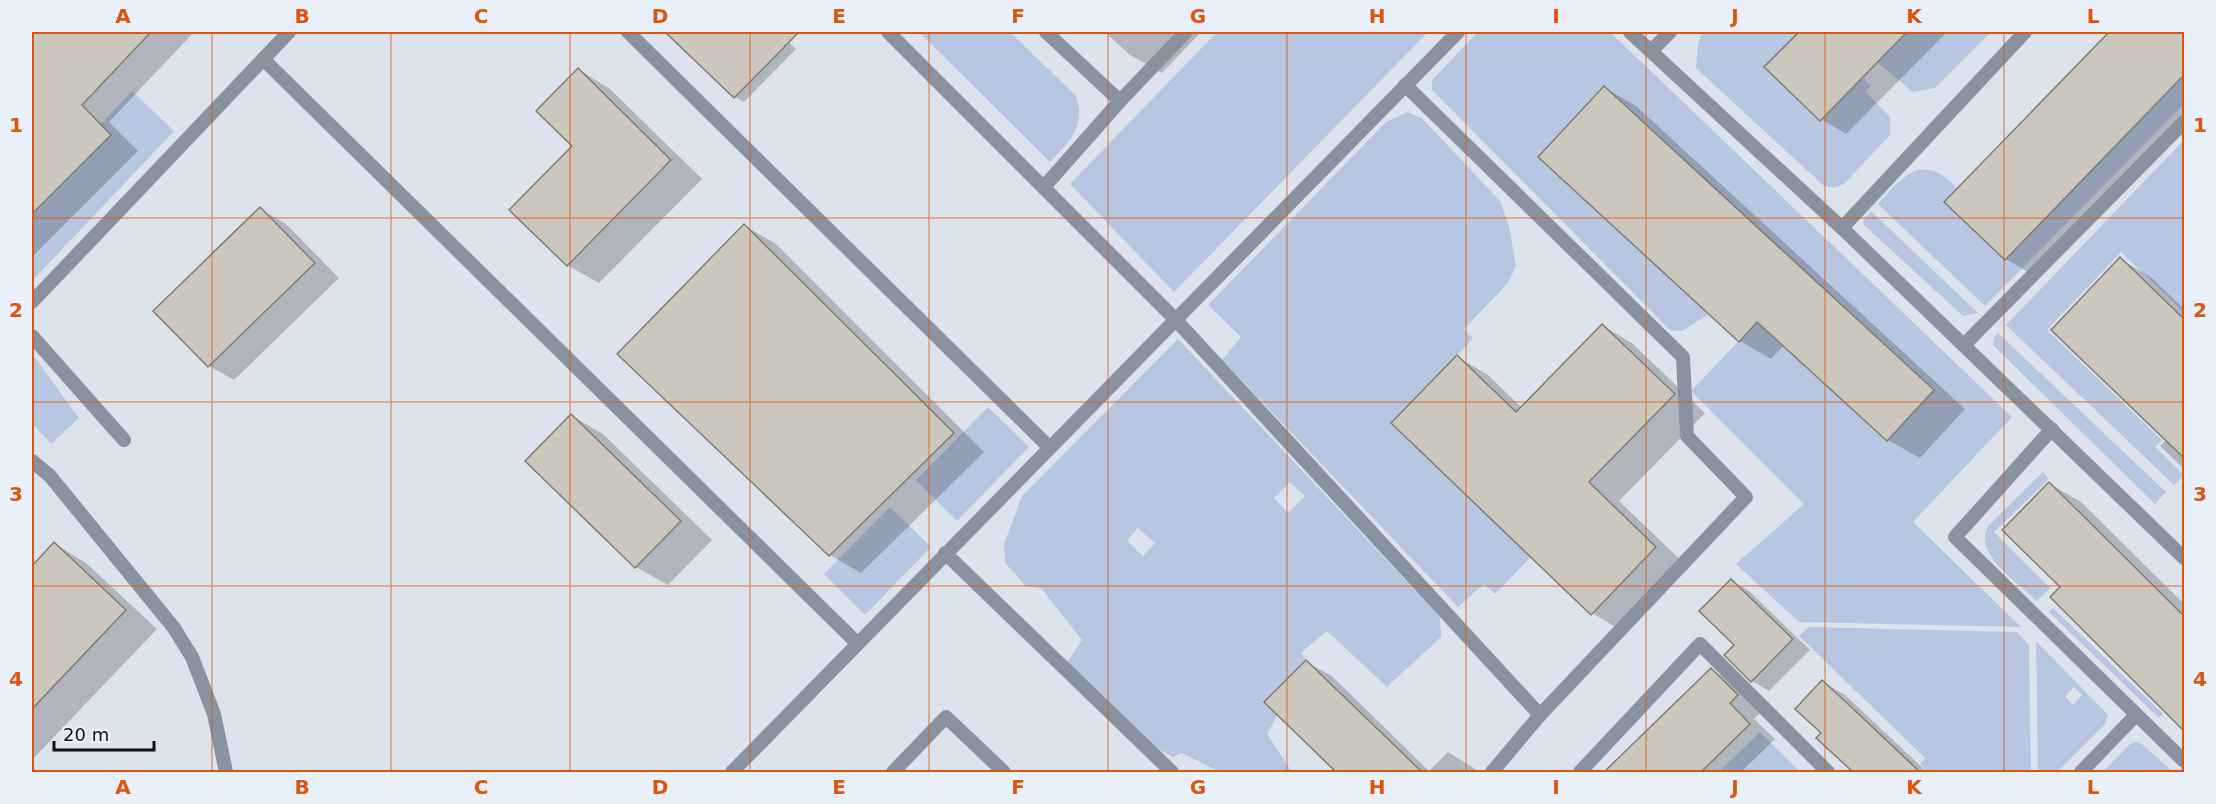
<svg xmlns="http://www.w3.org/2000/svg" width="2216" height="804" viewBox="0 0 2216 804" font-family="'DejaVu Sans',sans-serif">
<style>
.green{fill:#b7c7e2;fill-rule:evenodd}
.shadow{fill:#0003}
.building{fill:#ccc7bd;stroke:#817c73;stroke-width:1.5}
.lines{fill:none;stroke-linecap:round;stroke-linejoin:round}
.service{stroke:#8992a0;stroke-width:14}
.grid{fill:none;stroke:#dd550c;stroke-width:1.5;stroke-opacity:0.55}
.neatline{fill:none;stroke:#dd550c;stroke-width:2}
.grid-label{font-size:20px;text-anchor:middle;font-weight:bold;fill:#dd550c}
</style>
<rect width="100%" height="100%" fill="#dde3ed"/>
<g class="green">
<path d="M 919,32 L 1010,32 L 1075,95 C 1088,124 1069,142 1050,162 Z"/>
<path d="M 1217,32 L 1428,32 L 1174,292 L 1070,184 Z"/>
<path d="M 1478,32 L 1610,32 L 2012,417 L 1913,522 L 2021,627 L 1799,622 L 1736,564 L 1804,504 L 1691,391 L 1757,322 L 1887,441 L 1934,389 L 1604,86 L 1709,314 L 1682,331 L 1670,330 L 1432,90 L 1432,80 Z"/>
<path d="M 1702,32 L 1799,32 L 1765,66 L 1862,77 L 1871,86 L 1865,91 L 1890,117 L 1890,135 L 1844,184 L 1834,188 L 1824,186 L 1696,68 L 1698,44 Z"/>
<path d="M 1907,32 L 1991,32 L 1935,88 L 1913,92 L 1877,62 Z"/>
<path d="M 2184,75 L 2184,104 L 1985,306 L 1878,204 C 1904,175 1923,152 1957,188 L 1944,202 L 2005,260 Z"/>
<path d="M 132,91 L 174,131 L 32,281 L 32,197 Z"/>
<path d="M 1407,112 L 1422,118 L 1500,201 L 1509,226 L 1516,266 L 1508,283 L 1464,329 L 1473,339 L 1392,423 L 1531,557 L 1495,594 L 1484,584 L 1458,607 L 1222,360 L 1241,337 L 1208,305 L 1386,122 Z"/>
<path d="M 2184,140 L 2184,312 L 2121,252 L 2047,330 L 2162,440 L 2155,447 L 2184,475 L 2174,485 L 2006,325 Z"/>
<path d="M 1871,211 L 1978,313 L 1963,316 L 1863,224 L 1864,219 Z"/>
<path d="M 1998,333 L 2166,492 L 2155,504 L 1993,345 L 1994,337 Z"/>
<path d="M 1178,339 L 1440,617 L 1441,637 L 1387,687 L 1327,631 L 1301,653 L 1306,660 L 1264,702 L 1277,716 L 1267,734 L 1292,772 L 1220,772 L 1182,753 L 1173,757 L 1153,746 L 1066,664 L 1082,640 L 1041,588 L 1026,586 L 1005,563 L 1004,544 L 1022,496 ZM 1290,482 L 1305,496 L 1288,513 L 1274,498 ZM 1138,528 L 1155,543 L 1143,556 L 1127,541 Z"/>
<path d="M 32,354 L 79,418 L 51,444 L 32,423 Z"/>
<path d="M 988,407 L 1029,447 L 957,521 L 916,480 Z"/>
<path d="M 2043,472 L 2049,479 L 1994,532 L 2050,588 L 2037,601 C 2019,583 1970,552 1989,525 Z"/>
<path d="M 890,507 L 931,547 L 865,615 L 824,574 Z"/>
<path d="M 2053,608 L 2163,714 L 2159,718 L 2049,612 Z"/>
<path d="M 1809,627 L 2017,632 L 2029,645 L 2031,772 L 1928,772 L 1920,764 L 1925,758 L 1799,636 Z"/>
<path d="M 2036,641 L 2108,715 L 2105,724 L 2057,772 L 2038,772 ZM 2074,687 L 2082,695 L 2073,705 L 2065,696 Z"/>
<path d="M 1760,732 L 1800,772 L 1719,772 Z"/>
<path d="M 2136,742 L 2142,744 L 2173,772 L 2103,772 L 2130,744 Z"/>
</g>
<g class="shadow">
<path d="M 34,32 L 194,32 L 109,122 L 138,151 L 32,257 L 32,34 Z"/>
<path d="M 667,32 L 778,32 L 796,49 L 744,102 L 735,97 Z"/>
<path d="M 1105,32 L 1201,32 L 1162,73 L 1130,55 Z"/>
<path d="M 1801,32 L 1947,32 L 1846,134 L 1821,119 L 1767,67 Z"/>
<path d="M 2111,32 L 2184,32 L 2184,116 L 2031,274 L 2006,259 L 1946,202 Z"/>
<path d="M 579,70 L 610,89 L 702,179 L 599,283 L 567,265 Z"/>
<path d="M 1605,88 L 1636,106 L 1965,409 L 1920,458 L 1888,440 L 1784,345 L 1771,359 L 1740,341 Z"/>
<path d="M 260,209 L 286,224 L 339,278 L 234,380 L 209,366 Z"/>
<path d="M 745,226 L 776,244 L 984,452 L 861,573 L 830,555 Z"/>
<path d="M 2120,259 L 2152,278 L 2184,309 L 2184,469 L 2160,446 L 2167,439 Z"/>
<path d="M 1602,325 L 1633,344 L 1705,413 L 1619,501 L 1687,566 L 1624,632 L 1592,613 L 1457,357 L 1488,375 L 1522,408 Z"/>
<path d="M 572,416 L 603,434 L 712,540 L 668,585 L 636,567 L 527,461 Z"/>
<path d="M 2050,484 L 2081,502 L 2184,604 L 2184,726 L 2178,722 L 2062,587 Z"/>
<path d="M 55,544 L 86,563 L 157,629 L 32,760 L 32,569 Z"/>
<path d="M 1731,580 L 1749,591 L 1810,650 L 1769,691 L 1752,681 L 1736,645 Z"/>
<path d="M 1306,662 L 1332,676 L 1429,771 L 1448,752 L 1480,772 L 1338,772 L 1266,702 Z"/>
<path d="M 1711,670 L 1737,684 L 1763,710 L 1754,719 L 1775,739 L 1741,772 L 1606,772 Z"/>
<path d="M 1822,682 L 1845,695 L 1927,772 L 1855,772 L 1818,737 L 1823,733 Z"/>
</g>
<g class="building">
<path d="M 32,32 L 151,32 L 82,105 L 111,135 L 32,214 Z"/>
<path d="M 665,32 L 799,32 L 734,98 Z"/>
<path d="M 1799,32 L 1907,32 L 1820,121 L 1764,67 Z"/>
<path d="M 2109,32 L 2184,32 L 2184,75 L 2005,260 L 1944,202 Z"/>
<path d="M 578,68 L 671,160 L 567,266 L 509,210 L 572,146 L 536,111 Z"/>
<path d="M 1604,86 L 1934,390 L 1887,441 L 1757,322 L 1739,342 L 1538,157 Z"/>
<path d="M 260,207 L 315,263 L 208,367 L 153,311 Z"/>
<path d="M 744,224 L 954,433 L 829,556 L 617,354 Z"/>
<path d="M 2120,257 L 2184,319 L 2184,458 L 2051,330 Z"/>
<path d="M 1602,324 L 1675,394 L 1589,482 L 1656,547 L 1591,615 L 1391,423 L 1457,355 L 1516,412 Z"/>
<path d="M 571,414 L 681,521 L 635,568 L 525,461 Z"/>
<path d="M 2049,482 L 2184,616 L 2184,731 L 2050,597 L 2060,587 L 2002,530 Z"/>
<path d="M 54,542 L 126,610 L 32,709 L 32,566 Z"/>
<path d="M 1731,579 L 1793,639 L 1751,682 L 1724,655 L 1734,645 L 1699,611 Z"/>
<path d="M 1306,660 L 1422,772 L 1336,772 L 1264,702 Z"/>
<path d="M 1711,668 L 1738,695 L 1730,703 L 1750,724 L 1701,772 L 1604,772 Z"/>
<path d="M 1822,680 L 1848,704 L 1920,772 L 1853,772 L 1816,738 L 1821,733 L 1795,709 Z"/>
</g>
<g class="lines">
<g class="service">
<path d="M 628,32 L 1049,447"/>
<path d="M 888,32 L 1175,319 L 1540,715 L 1746,497 L 1687,436 L 1683,357 L 1405,85"/>
<path d="M 1630,32 L 1842,228"/>
<path d="M 2025,32 L 1842,228 L 2184,558"/>
<path d="M 1651,51 L 1670,32"/>
<path d="M 263,59 L 857,643"/>
<path d="M 1120,101 L 1186,32"/>
<path d="M 1044,187 L 1120,101 L 1046,32"/>
<path d="M 32,302 L 289,32"/>
<path d="M 32,336 L 124,440"/>
<path d="M 1964,345 L 2184,122"/>
<path d="M 2052,429 L 1955,537 L 2184,761"/>
<path d="M 32,461 L 50,476 L 174,628 L 192,657 L 214,714 L 226,772"/>
<path d="M 945,553 L 1172,772"/>
<path d="M 732,772 L 1458,32"/>
<path d="M 893,772 L 946,717 L 1004,772"/>
<path d="M 1492,772 L 1540,715"/>
<path d="M 1580,772 L 1700,644 L 1828,772"/>
<path d="M 2081,772 L 2136,715"/>
</g>
</g>
<path class="grid" d="M 212,32 L 212,772M 391,32 L 391,772M 570,32 L 570,772M 750,32 L 750,772M 929,32 L 929,772M 1108,32 L 1108,772M 1287,32 L 1287,772M 1466,32 L 1466,772M 1646,32 L 1646,772M 1825,32 L 1825,772M 2004,32 L 2004,772M 32,218 L 2184,218M 32,402 L 2184,402M 32,586 L 2184,586"/>
<rect width="2216" height="804" fill="none" stroke="#eaf0fa" stroke-width="66"/>
<path d="M54 741v9h100v-9" fill="none" stroke="#0e1013" stroke-width="3"/>
<text x="63" y="741" font-size="18" fill="#0e1013" stroke="#eaf0fa" stroke-width="4.5" paint-order="stroke">20 m</text>
<rect x="33" y="33" width="2150" height="738" class="neatline"/>
<g class="grid-label">
<text x="123" y="23">A</text>
<text x="302" y="23">B</text>
<text x="481" y="23">C</text>
<text x="660" y="23">D</text>
<text x="839" y="23">E</text>
<text x="1018" y="23">F</text>
<text x="1198" y="23">G</text>
<text x="1377" y="23">H</text>
<text x="1556" y="23">I</text>
<text x="1735" y="23">J</text>
<text x="1914" y="23">K</text>
<text x="2093" y="23">L</text>
<text x="16" y="132">1</text>
<text x="2200" y="132">1</text>
<text x="16" y="317">2</text>
<text x="2200" y="317">2</text>
<text x="16" y="501">3</text>
<text x="2200" y="501">3</text>
<text x="16" y="686">4</text>
<text x="2200" y="686">4</text>
<text x="123" y="794">A</text>
<text x="302" y="794">B</text>
<text x="481" y="794">C</text>
<text x="660" y="794">D</text>
<text x="839" y="794">E</text>
<text x="1018" y="794">F</text>
<text x="1198" y="794">G</text>
<text x="1377" y="794">H</text>
<text x="1556" y="794">I</text>
<text x="1735" y="794">J</text>
<text x="1914" y="794">K</text>
<text x="2093" y="794">L</text>
</g>
</svg>
